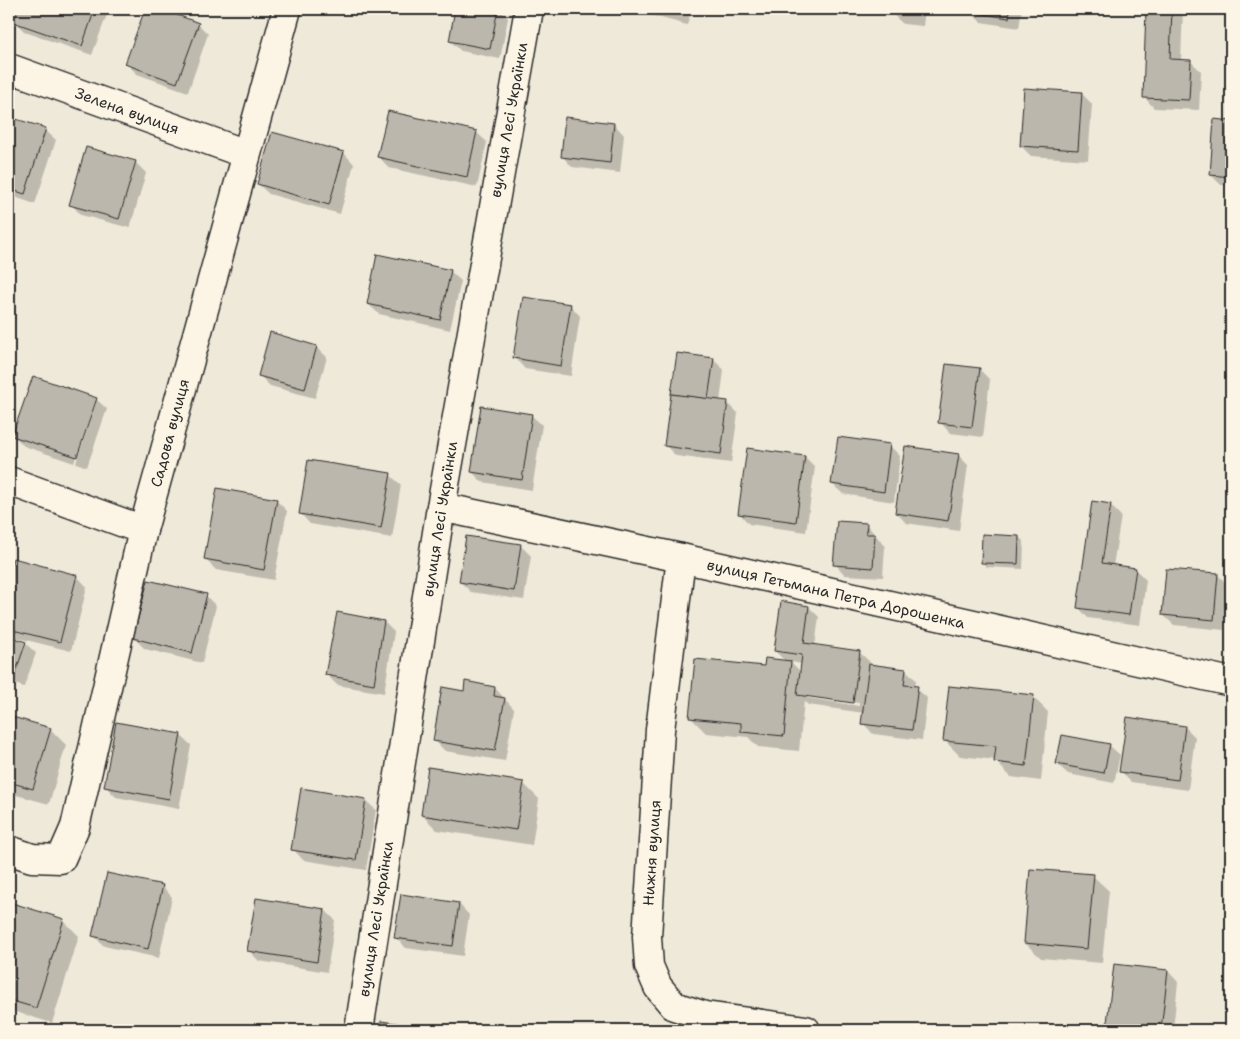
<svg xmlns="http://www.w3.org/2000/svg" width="1240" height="1039" viewBox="0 0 1240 1039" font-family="'Shantell Sans',sans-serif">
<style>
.shadow{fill:#0003;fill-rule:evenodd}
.building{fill:#bcb7ac;stroke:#2b2b2b}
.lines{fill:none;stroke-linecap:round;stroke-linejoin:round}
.street-casing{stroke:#2b2b2b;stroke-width:31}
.street{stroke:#fcf5e5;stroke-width:28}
.labels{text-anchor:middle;stroke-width:4;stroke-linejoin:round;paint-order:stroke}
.street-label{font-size:15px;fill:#2b2b2b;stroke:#fcf5e5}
</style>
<rect width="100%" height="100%" fill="#efe9da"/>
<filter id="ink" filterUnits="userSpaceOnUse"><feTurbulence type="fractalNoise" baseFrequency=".02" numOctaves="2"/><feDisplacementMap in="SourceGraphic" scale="10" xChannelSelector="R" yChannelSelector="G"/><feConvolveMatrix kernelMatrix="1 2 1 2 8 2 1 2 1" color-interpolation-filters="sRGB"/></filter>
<g filter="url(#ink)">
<g class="shadow">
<path d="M 9,9 L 109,9 L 92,55 L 25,32 L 13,20 L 9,30 Z"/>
<path d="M 147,9 L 157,9 L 198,24 L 208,34 L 188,92 L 137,74 L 127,64 Z"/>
<path d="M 456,9 L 499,9 L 508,18 L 500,59 L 461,51 L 450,41 Z"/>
<path d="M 628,9 L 692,9 L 687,25 Z"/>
<path d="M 887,9 L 925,9 L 923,26 L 903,24 Z"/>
<path d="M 971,9 L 1022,9 L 1019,28 L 981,22 L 970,12 Z"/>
<path d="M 1148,9 L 1183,9 L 1181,61 L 1190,61 L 1201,71 L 1199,110 L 1154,108 L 1144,97 Z"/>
<path d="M 1082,94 L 1092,104 L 1088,160 L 1031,156 L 1021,146 Z"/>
<path d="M 9,118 L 45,130 L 56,140 L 35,204 L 9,195 Z"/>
<path d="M 1215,121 L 1231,122 L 1231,186 L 1221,185 L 1211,175 Z"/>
<path d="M 614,124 L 624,135 L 620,173 L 572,167 L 562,156 Z"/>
<path d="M 476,132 L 487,142 L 477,187 L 389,168 L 379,157 Z"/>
<path d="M 344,153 L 354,164 L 340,214 L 269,194 L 258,184 Z"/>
<path d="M 135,162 L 146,173 L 130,228 L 81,215 L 71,204 Z"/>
<path d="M 450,271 L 461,281 L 450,330 L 379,314 L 368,304 Z"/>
<path d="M 570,305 L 580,316 L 571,376 L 525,369 L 515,358 Z"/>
<path d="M 316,347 L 327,357 L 315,398 L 270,386 L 259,375 Z"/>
<path d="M 713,359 L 724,370 L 720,402 L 728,403 L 738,413 L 731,463 L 676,456 L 666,446 Z"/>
<path d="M 979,369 L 990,380 L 983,437 L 950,433 L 940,422 Z"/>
<path d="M 96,399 L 107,409 L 87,467 L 76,463 L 96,403 L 94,403 L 74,463 L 24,446 L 14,436 Z"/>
<path d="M 531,415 L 542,425 L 532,490 L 482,482 L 472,472 Z"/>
<path d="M 890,446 L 900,456 L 894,502 L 843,494 L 832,484 Z"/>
<path d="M 958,455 L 968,465 L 959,531 L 906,523 L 896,512 Z"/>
<path d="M 805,457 L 815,467 L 806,532 L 749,524 L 739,513 Z"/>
<path d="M 390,475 L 401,485 L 392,538 L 310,524 L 300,513 Z"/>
<path d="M 276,500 L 287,511 L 274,580 L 216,570 L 205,559 Z"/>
<path d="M 1110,505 L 1121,516 L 1113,566 L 1135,569 L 1146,580 L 1140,625 L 1088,618 L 1078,607 Z"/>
<path d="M 866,524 L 885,546 L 883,577 L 845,575 L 835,564 Z"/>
<path d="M 1019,537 L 1024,542 L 1023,569 L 987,567 L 982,562 Z"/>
<path d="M 521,546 L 531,556 L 524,600 L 471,592 L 460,582 Z"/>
<path d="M 14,560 L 77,576 L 87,587 L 71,651 L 18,638 L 17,640 L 25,643 L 36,653 L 24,687 L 9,682 L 9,580 Z"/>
<path d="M 1218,575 L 1228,585 L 1224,630 L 1174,625 L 1163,615 Z"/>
<path d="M 206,596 L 216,606 L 202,663 L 145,649 L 134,638 Z"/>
<path d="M 809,607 L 819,617 L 815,646 L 859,652 L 870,662 L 869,665 L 906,670 L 916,680 L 915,687 L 927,698 L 922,740 L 873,734 L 863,723 L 864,713 L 808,705 L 804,701 L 799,751 L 758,747 L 748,737 L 706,733 L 691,718 L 766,667 L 786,662 L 775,651 ZM 791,662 L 802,664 L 801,672 ZM 808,696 L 859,703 L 859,706 L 808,698 Z"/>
<path d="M 384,622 L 394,632 L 384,693 L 337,685 L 327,675 Z"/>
<path d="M 495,688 L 514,709 L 505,761 L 445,751 L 434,740 Z"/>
<path d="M 1033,697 L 1048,712 L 1041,781 L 1011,777 L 996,762 L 996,760 L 960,756 L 945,741 Z"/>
<path d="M 9,717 L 50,729 L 66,745 L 49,804 L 9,793 Z"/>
<path d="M 1185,727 L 1195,737 L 1188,790 L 1131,782 L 1121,771 Z"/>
<path d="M 180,735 L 191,745 L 179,809 L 116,797 L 106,787 Z"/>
<path d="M 1109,745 L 1120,755 L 1114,783 L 1068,774 L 1057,764 Z"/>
<path d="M 1231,779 L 1231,798 L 1228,796 Z"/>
<path d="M 523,783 L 539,799 L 532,845 L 437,830 L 422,815 Z"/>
<path d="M 365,800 L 376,810 L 366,870 L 303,860 L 293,849 Z"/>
<path d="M 1093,876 L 1109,891 L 1102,963 L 1041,958 L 1025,943 Z"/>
<path d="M 162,886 L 172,897 L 159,958 L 104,946 L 94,936 Z"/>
<path d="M 9,904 L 63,920 L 79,936 L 52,1023 L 9,1010 Z"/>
<path d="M 459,904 L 469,915 L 463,956 L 406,948 L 395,937 Z"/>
<path d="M 325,910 L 335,920 L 327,972 L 259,961 L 249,951 Z"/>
<path d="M 1168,971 L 1178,982 L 1173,1030 L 1116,1030 L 1108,1023 Z"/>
<path d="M 382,1022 L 436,1030 L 381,1030 Z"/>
</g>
<g class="building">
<path d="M 17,9 L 95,9 L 82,46 L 13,22 Z"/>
<path d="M 145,9 L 161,9 L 199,23 L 177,83 L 125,64 Z"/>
<path d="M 455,9 L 498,9 L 490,49 L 449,41 Z"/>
<path d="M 969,9 L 1010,9 L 1009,18 L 969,12 Z"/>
<path d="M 1146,9 L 1172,9 L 1170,59 L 1191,60 L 1189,100 L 1143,98 Z"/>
<path d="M 1024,88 L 1082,92 L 1078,150 L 1020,146 Z"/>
<path d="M 388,111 L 477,131 L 467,177 L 377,157 Z"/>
<path d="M 9,117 L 46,128 L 25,194 L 9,189 Z"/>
<path d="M 565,117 L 614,123 L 610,163 L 561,157 Z"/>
<path d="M 1214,119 L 1231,121 L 1231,177 L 1210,175 Z"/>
<path d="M 272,132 L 344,152 L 329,205 L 257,184 Z"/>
<path d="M 86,147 L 136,161 L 119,219 L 69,205 Z"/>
<path d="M 377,254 L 451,270 L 440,320 L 367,304 Z"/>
<path d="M 523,297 L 571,304 L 561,366 L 513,358 Z"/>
<path d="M 270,332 L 317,346 L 305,389 L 258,376 Z"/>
<path d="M 677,353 L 714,358 L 708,399 L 671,394 Z"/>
<path d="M 946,364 L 980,368 L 972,427 L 938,423 Z"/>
<path d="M 33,376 L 97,398 L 77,457 L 12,436 Z"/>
<path d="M 671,394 L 728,401 L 721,454 L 664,446 Z"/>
<path d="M 481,406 L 532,414 L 522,480 L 471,472 Z"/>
<path d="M 838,437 L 890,444 L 884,492 L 831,484 Z"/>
<path d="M 905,446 L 959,454 L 948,521 L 895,513 Z"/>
<path d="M 747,448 L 805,456 L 796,522 L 738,514 Z"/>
<path d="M 308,460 L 391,473 L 381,528 L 299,514 Z"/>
<path d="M 217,488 L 277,499 L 264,570 L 204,559 Z"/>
<path d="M 1092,501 L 1111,504 L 1102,563 L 1136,568 L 1129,615 L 1077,608 Z"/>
<path d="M 837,521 L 867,523 L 866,534 L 875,534 L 873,568 L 833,565 Z"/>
<path d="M 982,534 L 1019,536 L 1018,564 L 981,563 Z"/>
<path d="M 466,536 L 521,544 L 514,591 L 459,582 Z"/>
<path d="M 13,558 L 77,575 L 60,642 L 9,629 L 9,575 Z"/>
<path d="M 1166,569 L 1218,573 L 1214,620 L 1162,615 Z"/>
<path d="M 148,580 L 207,594 L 192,653 L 133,638 Z"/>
<path d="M 1231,587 L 1231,624 L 1228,623 Z"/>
<path d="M 781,601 L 809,606 L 804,643 L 860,651 L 853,703 L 797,695 L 802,655 L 774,651 Z"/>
<path d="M 337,612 L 384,621 L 374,684 L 325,675 Z"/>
<path d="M 9,636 L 26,642 L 14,677 L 9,675 Z"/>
<path d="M 765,658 L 791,661 L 784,736 L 741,732 L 741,723 L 689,718 L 695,659 L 764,666 Z"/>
<path d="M 869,664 L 906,669 L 904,685 L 918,686 L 912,730 L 861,724 Z"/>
<path d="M 465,681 L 495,687 L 494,696 L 505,698 L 495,751 L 433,741 L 442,687 L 464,691 Z"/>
<path d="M 949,686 L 1034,695 L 1026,766 L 994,762 L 996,746 L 943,741 Z"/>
<path d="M 9,716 L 51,728 L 33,789 L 9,782 Z"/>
<path d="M 1127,717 L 1185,726 L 1178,780 L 1119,772 Z"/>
<path d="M 116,722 L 181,734 L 169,799 L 104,787 Z"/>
<path d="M 1062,735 L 1110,744 L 1104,773 L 1056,764 Z"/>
<path d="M 428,767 L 524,782 L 516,830 L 421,815 Z"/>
<path d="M 301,788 L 366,799 L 356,860 L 291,850 Z"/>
<path d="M 1030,869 L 1094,874 L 1087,949 L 1024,943 Z"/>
<path d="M 107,873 L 163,885 L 148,949 L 92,936 Z"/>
<path d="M 401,894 L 459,903 L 453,946 L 394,938 Z"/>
<path d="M 256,898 L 325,909 L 317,962 L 247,951 Z"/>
<path d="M 9,902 L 64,919 L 36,1008 L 9,1000 Z"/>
<path d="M 1114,964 L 1168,970 L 1161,1030 L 1107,1023 Z"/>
<path d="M 381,1021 L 445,1030 L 380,1030 Z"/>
</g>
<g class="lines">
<defs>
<g id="street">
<path d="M 9,68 L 246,154"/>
<path d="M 9,481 L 143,530"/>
<path d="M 441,507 L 681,558 L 1231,682"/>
<path d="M 681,558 L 660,730 L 647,937 L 649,966 L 658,987 L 674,1006 L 705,1016 L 806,1030"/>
<path d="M 9,850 L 32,858 L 61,859 L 75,827 L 143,530 L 287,9"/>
<path d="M 359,1030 L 441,507 L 529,9"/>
</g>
</defs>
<use href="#street" class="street-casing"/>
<use href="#street" class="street"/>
</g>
</g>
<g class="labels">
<g class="street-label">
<text transform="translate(127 111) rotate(20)" y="5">Зелена вулиця</text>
<text transform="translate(509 120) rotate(-80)" y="5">вулиця Лесі Українки</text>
<text transform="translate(170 433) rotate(-75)" y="5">Садова вулиця</text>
<text transform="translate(440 519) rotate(-81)" y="5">вулиця Лесі Українки</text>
<text transform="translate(836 594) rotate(13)" y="5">вулиця Гетьмана Петра Дорошенка</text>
<text transform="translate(652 853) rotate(-86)" y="5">Нижня вулиця</text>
<text transform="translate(376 919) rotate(-81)" y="5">вулиця Лесі Українки</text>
</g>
</g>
<rect width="1240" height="1039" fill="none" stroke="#fcf5e5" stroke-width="30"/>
<rect x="15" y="15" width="1210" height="1009" fill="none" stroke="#2b2b2b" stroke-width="2" filter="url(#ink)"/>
</svg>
